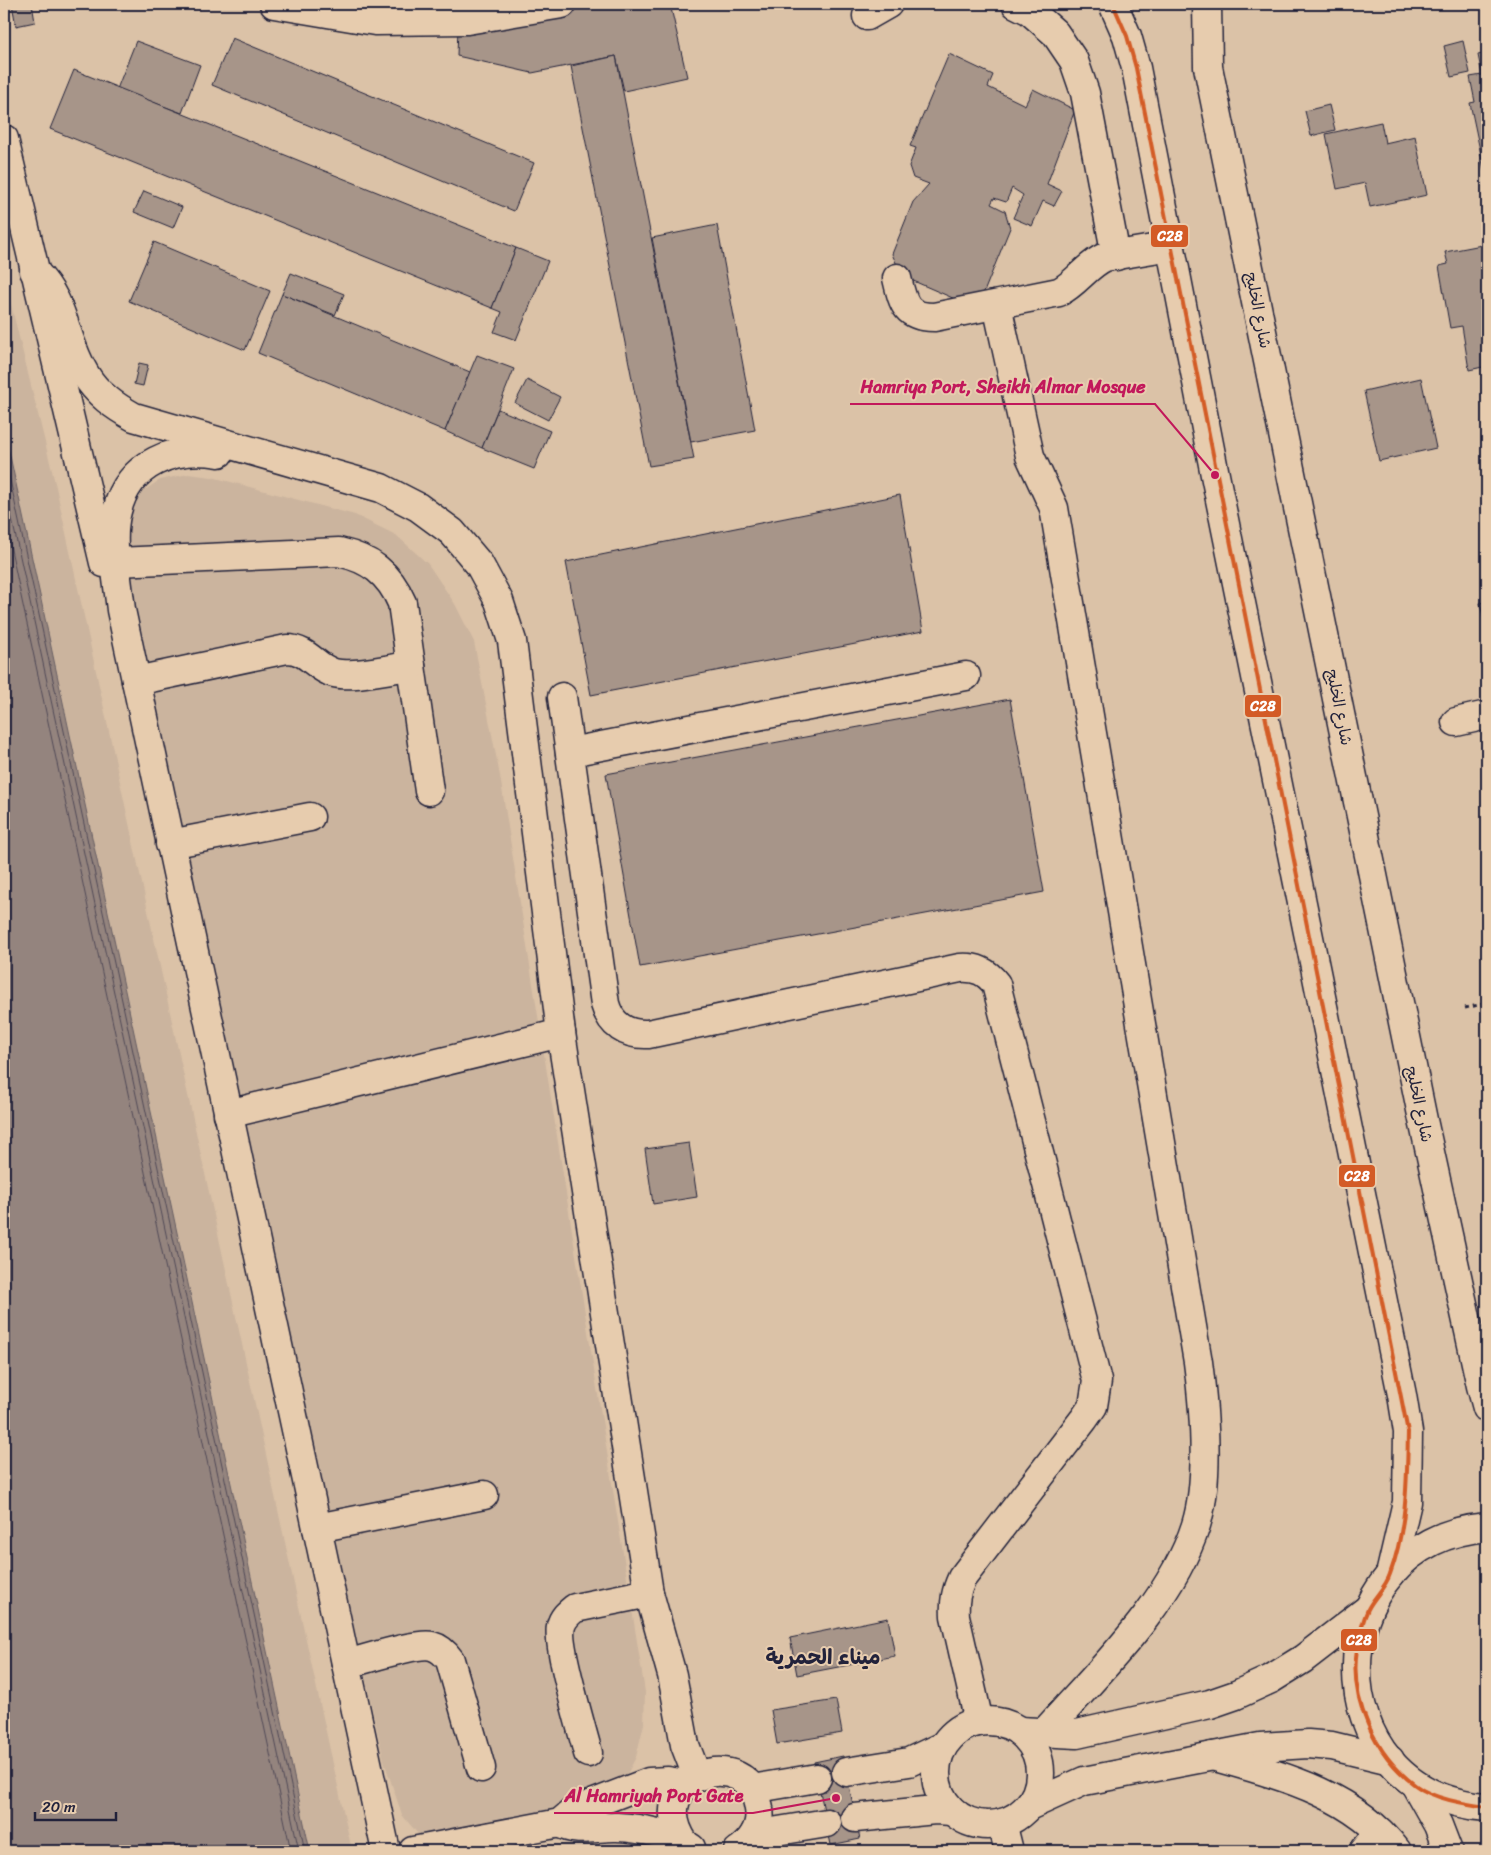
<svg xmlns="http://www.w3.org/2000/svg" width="1491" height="1855" viewBox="0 0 1491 1855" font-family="Sriracha,'Playpen Sans Arabic',sans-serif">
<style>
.built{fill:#cbb49e}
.water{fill:#94847e;stroke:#665d63}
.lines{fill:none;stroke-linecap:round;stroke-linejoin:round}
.shore{stroke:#504956;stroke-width:1}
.building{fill:#a79589;stroke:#22223b}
.minor-casing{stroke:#22223b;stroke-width:31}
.major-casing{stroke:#22223b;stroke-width:31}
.path{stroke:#22223b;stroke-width:3;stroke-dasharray:4 4;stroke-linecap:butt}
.minor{stroke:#e7ccae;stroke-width:28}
.major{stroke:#e7ccae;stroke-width:28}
.bus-1-casing{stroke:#e7ccae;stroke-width:8}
.bus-1{stroke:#d35b26;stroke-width:4}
.labels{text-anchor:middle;stroke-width:4;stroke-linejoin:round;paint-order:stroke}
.street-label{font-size:16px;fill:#22223b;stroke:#e7ccae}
.district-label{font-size:21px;font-weight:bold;fill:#22223b;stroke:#e7ccae}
.leader{fill:none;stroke:#c2185b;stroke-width:2}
.callout-dot{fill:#c2185b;stroke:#e7ccae;stroke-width:2}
.callout-label{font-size:18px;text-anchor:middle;font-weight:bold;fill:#c2185b;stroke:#e7ccae;stroke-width:4;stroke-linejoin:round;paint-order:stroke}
.line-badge{stroke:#e7ccae;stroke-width:2}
.badge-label{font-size:14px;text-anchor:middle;font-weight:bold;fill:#fff}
</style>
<rect width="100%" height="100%" fill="#dbc2a7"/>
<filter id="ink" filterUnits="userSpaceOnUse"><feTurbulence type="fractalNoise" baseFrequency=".02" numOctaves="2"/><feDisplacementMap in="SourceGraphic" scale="10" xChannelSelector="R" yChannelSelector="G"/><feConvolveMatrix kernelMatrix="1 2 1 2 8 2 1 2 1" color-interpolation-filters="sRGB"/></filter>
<g filter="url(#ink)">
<g class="built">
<path d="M 4,276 L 56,487 L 352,1851 L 310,1851 L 4,428 Z"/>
<path d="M 188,474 L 212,477 L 355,515 L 396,535 L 428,564 L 455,604 L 474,642 L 500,776 L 645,1692 L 644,1724 L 636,1757 L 623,1782 L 604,1804 L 424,1841 L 402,1815 L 384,1761 L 112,551 L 137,495 L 160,480 Z"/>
</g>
<path class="water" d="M 4,428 L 310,1851 L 4,1851 Z"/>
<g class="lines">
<g class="shore">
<path d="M 4,452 L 305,1851"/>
<path d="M 4,482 L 299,1851"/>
<path d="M 4,517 L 291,1851"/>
</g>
</g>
<g class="building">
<path d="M 12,4 L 32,4 L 35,22 L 16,26 Z"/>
<path d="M 43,4 L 55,4 L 56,6 L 43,7 Z"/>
<path d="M 584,4 L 670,4 L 687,77 L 624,91 L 616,56 L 532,73 L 457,56 L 458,27 Z"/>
<path d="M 232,38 L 534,163 L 514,211 L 212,85 Z"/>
<path d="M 136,41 L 200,65 L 182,113 L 117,89 Z"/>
<path d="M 1463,41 L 1470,73 L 1451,77 L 1444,46 Z"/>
<path d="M 1487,53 L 1487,173 L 1485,174 L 1470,103 L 1475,102 L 1470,77 L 1482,75 L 1478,55 Z"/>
<path d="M 949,54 L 993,75 L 988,87 L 1025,105 L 1033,89 L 1075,110 L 1047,184 L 1062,191 L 1054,206 L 1043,201 L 1032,226 L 1013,218 L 1023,195 L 1012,188 L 1006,202 L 994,198 L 991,204 L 1005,211 L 1010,228 L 984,292 L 962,302 L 902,276 L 892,254 L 913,202 L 929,184 L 913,178 L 909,166 L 916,148 L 910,146 Z"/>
<path d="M 616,56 L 694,459 L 649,466 L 571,66 Z"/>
<path d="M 74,70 L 516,248 L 492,308 L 50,129 Z"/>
<path d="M 1329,105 L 1335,130 L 1311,136 L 1305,111 Z"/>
<path d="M 1381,122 L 1385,143 L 1415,136 L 1427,195 L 1370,207 L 1365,183 L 1337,189 L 1326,134 Z"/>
<path d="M 144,191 L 182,207 L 173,228 L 134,212 Z"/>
<path d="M 717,225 L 755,430 L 691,442 L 652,238 Z"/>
<path d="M 154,242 L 270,291 L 245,350 L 129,301 Z"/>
<path d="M 1487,244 L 1487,366 L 1469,370 L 1462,326 L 1450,328 L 1439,266 L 1448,264 L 1445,252 Z"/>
<path d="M 516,248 L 548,261 L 516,340 L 494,332 L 502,312 L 492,308 Z"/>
<path d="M 291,273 L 344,294 L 335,315 L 282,294 Z"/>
<path d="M 282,294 L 470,372 L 445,431 L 258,353 Z"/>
<path d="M 477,355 L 514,369 L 482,448 L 445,431 Z"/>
<path d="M 139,363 L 148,365 L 143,386 L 134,384 Z"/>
<path d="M 1421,378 L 1436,448 L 1379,461 L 1364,391 Z"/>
<path d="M 527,380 L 560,397 L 548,420 L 515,403 Z"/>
<path d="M 498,409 L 550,431 L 534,469 L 482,448 Z"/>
<path d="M 900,495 L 923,631 L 591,695 L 566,562 Z"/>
<path d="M 1487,601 L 1487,620 L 1484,621 L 1480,603 Z"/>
<path d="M 1010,699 L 1044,892 L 640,967 L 606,774 Z"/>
<path d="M 689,1143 L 697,1197 L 653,1204 L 645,1149 Z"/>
<path d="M 888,1618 L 895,1656 L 797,1675 L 790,1638 Z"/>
<path d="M 836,1700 L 842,1733 L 777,1744 L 771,1710 Z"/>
<path d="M 843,1756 L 860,1839 L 831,1845 L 814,1762 Z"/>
</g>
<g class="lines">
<defs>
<g id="minor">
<path d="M 274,4 L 375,21 L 467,20 L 562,4"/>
<path d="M 1016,4 L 1030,11 L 1055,33 L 1074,61 L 1085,93 L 1116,256"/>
<path d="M 867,16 L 888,4"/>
<path d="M 4,139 L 104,563"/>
<path d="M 34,271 C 67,304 63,338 85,374 C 97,394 114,406 134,417 L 381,488 L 418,507 L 452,532 L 479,564 L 499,601 L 512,641 L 561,1033 L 649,1593 L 672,1675 L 685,1745 L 697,1776"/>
<path d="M 897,278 C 903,303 905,317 934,317 L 1059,292 C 1077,283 1087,265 1105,257 L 1171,246"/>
<path d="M 997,305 L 1030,456 L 1054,508 L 1198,1362 C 1204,1409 1210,1480 1196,1525 C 1171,1604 1098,1672 1044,1733"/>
<path d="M 219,453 C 174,446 129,462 117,511 C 109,539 118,581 121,610 L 386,1851"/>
<path d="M 117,562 L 339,552 C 370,559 389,573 402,603 L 429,791"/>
<path d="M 136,681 L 287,649 C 308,649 315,668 334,673 C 353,678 390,668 411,666"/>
<path d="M 562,697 L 605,1004 C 611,1025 626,1035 648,1034 L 960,968 C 976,967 986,971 996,984 L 1097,1381 L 1093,1406 L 1084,1419 L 962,1578 C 956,1591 954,1601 955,1616 L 979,1722"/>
<path d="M 1456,722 L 1487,715"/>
<path d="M 570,752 L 966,676"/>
<path d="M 170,844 L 310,817"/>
<path d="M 228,1114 L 561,1033"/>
<path d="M 317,1528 L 484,1495"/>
<path d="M 346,1664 C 364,1660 417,1642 432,1646 C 440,1648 445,1653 450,1660 L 481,1768"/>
<circle cx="988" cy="1773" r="52"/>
<path d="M 1019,1731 L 1077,1734 L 1210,1704 L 1236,1695 L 1271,1679 L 1303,1659 L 1368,1609"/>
<path d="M 588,1753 C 582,1730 556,1643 561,1626 C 563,1617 569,1613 575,1608 L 649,1593"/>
<path d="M 846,1772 L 909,1762 L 943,1746"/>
<path d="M 752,1789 L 817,1778"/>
<path d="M 1029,1806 L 1084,1781 L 1260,1747 L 1308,1744 L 1332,1746 L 1390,1760"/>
<path d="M 855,1818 L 935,1810 L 952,1811"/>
<path d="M 560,1823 C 575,1834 600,1826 617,1827 C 641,1828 672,1834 691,1848"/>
<path d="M 1002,1823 L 1009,1851"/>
<path d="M 754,1835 L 827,1823"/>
<path d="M 685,1844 C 639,1776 750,1740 759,1809 C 762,1827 752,1841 738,1851"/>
<path d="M 413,1851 L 560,1823 L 574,1811 L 649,1782 L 668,1781 L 686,1784"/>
<path d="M 1364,1851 L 1380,1832"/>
</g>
<g id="major">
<path d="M 1113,4 L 1127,36 L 1136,68 L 1215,475 L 1402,1395 L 1408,1432 L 1407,1502 L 1390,1575"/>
<path d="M 1207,4 L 1208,67 L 1423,1120 L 1481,1386 L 1487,1408"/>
<path d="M 1487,1527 C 1314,1541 1313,1796 1487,1807"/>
<path d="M 1212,1756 C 1279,1775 1353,1793 1397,1851"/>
<path d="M 1416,1786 L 1438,1825 L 1448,1851"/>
</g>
</defs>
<use href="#minor" class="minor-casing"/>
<use href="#major" class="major-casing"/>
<path class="path" d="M 1465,1008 L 1487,1003"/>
<use href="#minor" class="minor"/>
<use href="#major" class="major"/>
<defs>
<path id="bus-1" d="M 1113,4 L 1127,36 L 1136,68 L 1408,1432 C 1407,1480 1407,1528 1390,1574 C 1386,1587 1374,1597 1368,1609 C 1363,1620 1359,1637 1357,1649 C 1349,1699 1375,1755 1415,1785 C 1433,1799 1465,1804 1487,1807"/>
</defs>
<use href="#bus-1" class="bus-1-casing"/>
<use href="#bus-1" class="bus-1"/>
</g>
</g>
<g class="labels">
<g class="street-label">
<text transform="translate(1259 310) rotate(79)" y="6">شارع الخليج</text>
<text transform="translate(1340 707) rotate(79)" y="6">شارع الخليج</text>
<text transform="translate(1420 1104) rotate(78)" y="6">شارع الخليج</text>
</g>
<g class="district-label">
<text x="823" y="1664">ميناء الحمرية</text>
</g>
</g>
<path class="leader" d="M1215 475L1155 404H850M836 1798L753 1813H554"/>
<g class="callout-dot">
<circle cx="1215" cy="475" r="5"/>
<circle cx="836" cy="1798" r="5"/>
</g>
<g class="callout-label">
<text x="1003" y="393">Hamriya Port, Sheikh Almar Mosque</text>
<text x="654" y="1802">Al Hamriyah Port Gate</text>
</g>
<g class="line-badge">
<rect x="1150" y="224" width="39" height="24" rx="5" fill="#d35b26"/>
<rect x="1244" y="694" width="38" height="24" rx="5" fill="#d35b26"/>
<rect x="1338" y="1164" width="38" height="24" rx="5" fill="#d35b26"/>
<rect x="1340" y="1628" width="38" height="24" rx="5" fill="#d35b26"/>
</g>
<g class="badge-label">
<text x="1170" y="241">C28</text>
<text x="1263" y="711">C28</text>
<text x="1357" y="1181">C28</text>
<text x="1359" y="1645">C28</text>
</g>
<rect width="1491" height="1855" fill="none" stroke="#e7ccae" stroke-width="20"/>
<rect x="10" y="10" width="1471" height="1835" fill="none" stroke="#22223b" stroke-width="2" filter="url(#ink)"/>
<path d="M35 1812v8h81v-8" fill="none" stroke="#22223b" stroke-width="2.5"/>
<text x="42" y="1812" font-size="15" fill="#22223b" stroke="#e7ccae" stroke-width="4" paint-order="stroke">20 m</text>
</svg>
